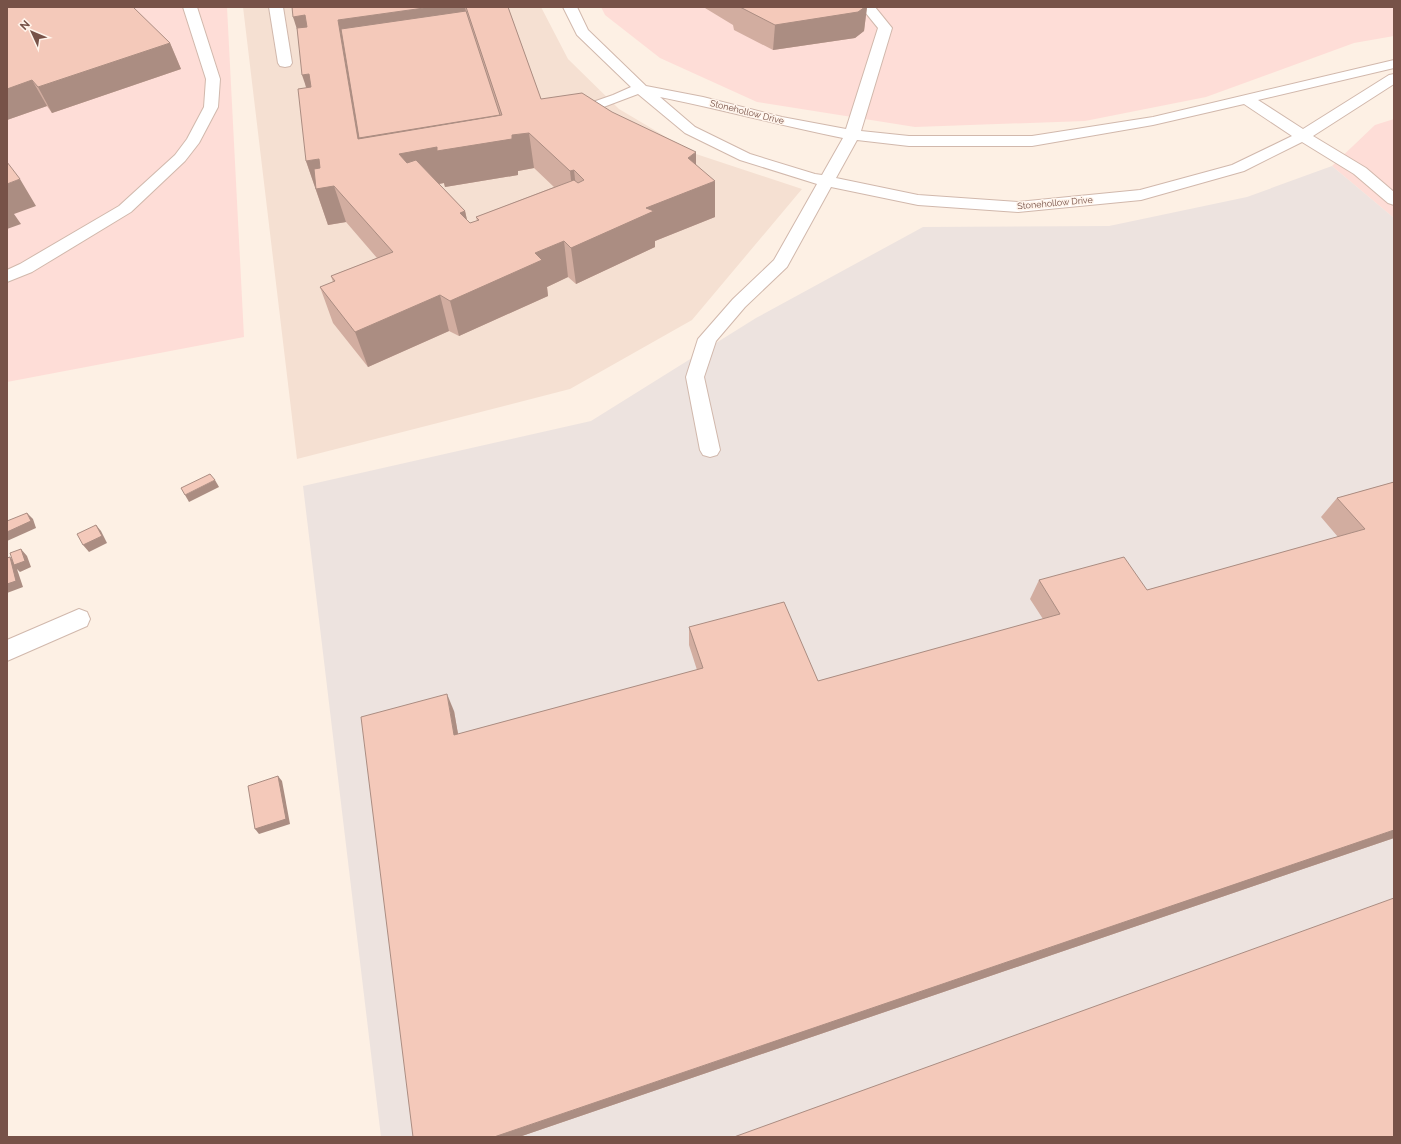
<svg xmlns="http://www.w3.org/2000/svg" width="1401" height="1144" viewBox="0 0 1401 1144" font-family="Raleway,sans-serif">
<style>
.residential{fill:#f5e0d2}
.commercial{fill:#feddd7}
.industrial{fill:#ede3df}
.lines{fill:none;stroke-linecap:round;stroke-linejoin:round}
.minor-casing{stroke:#d1b8ac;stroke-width:2}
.minor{fill:#fff;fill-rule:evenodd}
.wall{fill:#d2ada0;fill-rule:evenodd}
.shaded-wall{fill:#ab8d82}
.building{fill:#f4c9ba;stroke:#ab8d82;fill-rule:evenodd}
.labels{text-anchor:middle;stroke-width:3;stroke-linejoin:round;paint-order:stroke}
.far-street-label{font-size:9px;fill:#775248;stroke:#fff4eb}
</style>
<rect width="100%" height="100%" fill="#fdf0e4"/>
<path class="residential" d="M 243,7 L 541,7 L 568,59 L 619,109 L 693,153 L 802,189 L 692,320 L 570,389 L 297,459 Z"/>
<g class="commercial">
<path d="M 7,7 L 227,7 L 244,337 L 7,382 Z"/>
<path d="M 601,7 L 1394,7 L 1394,36 L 1354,43 L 1206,97 L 1085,121 L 915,127 L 757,102 L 660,58 L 605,15 Z"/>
<path d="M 1394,119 L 1394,218 L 1332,166 L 1375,125 Z"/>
</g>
<path class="industrial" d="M 1332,166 L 1394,218 L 1394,1137 L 381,1137 L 303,486 L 591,421 L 756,318 L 923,227 L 1109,226 L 1247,197 Z"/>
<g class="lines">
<defs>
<g id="minor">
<path d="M 183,7 L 197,7 L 220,79 L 218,107 L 199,143 L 185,161 L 131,212 L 32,272 L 7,282 L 7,270 L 20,264 L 119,206 L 175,155 L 187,139 L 204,107 L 206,79 Z"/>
<path d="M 269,7 L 283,7 L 292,63 L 290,66 L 285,67 L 280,66 L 278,63 Z"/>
<path d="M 563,7 L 577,7 L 588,30 L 646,86 L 703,97 L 782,117 L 846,129 L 878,28 L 861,7 L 875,7 L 892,28 L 861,131 L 909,136 L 1032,136 L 1153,117 L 1394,60 L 1394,68 L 1258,100 L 1303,129 L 1389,75 L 1394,74 L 1394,84 L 1313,136 L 1366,168 L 1394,192 L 1394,205 L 1388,203 L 1354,174 L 1302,142 L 1244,171 L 1141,200 L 1018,212 L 918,205 L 831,187 L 787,267 L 745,307 L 716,341 L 704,377 L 720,450 L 717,455 L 710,457 L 703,455 L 700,450 L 686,377 L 698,339 L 733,299 L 774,260 L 817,184 L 740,160 L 685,133 L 638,94 L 577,117 L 572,118 L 567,117 L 565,114 L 567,111 L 613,95 L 631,87 L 577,35 ZM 660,97 C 721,109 781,126 843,138 L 822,175 L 815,174 L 750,154 L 695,127 ZM 1244,104 L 1292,136 L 1232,165 L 1140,190 L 1018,202 L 918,195 L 836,178 L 857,140 L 909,146 L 1032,146 L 1153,125 Z"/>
<path d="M 79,609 L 87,612 L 90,619 L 87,626 L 7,661 L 7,640 Z"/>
</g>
</defs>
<use href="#minor" class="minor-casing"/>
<use href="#minor" class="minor"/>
</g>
<g class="wall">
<path d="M 7,7 L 170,43 L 181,69 L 52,113 L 47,106 L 7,120 Z"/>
<path d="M 292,7 L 508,7 L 541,99 L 696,164 L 715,217 L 655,241 L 655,247 L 576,284 L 568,277 L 547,287 L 548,296 L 459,336 L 449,331 L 368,367 L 333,323 L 320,287 L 333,282 L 331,276 L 377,258 L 346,222 L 328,225 L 306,161 L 306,88 L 297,29 ZM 534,168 L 554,187 L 476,217 L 477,221 L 470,223 L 467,220 L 465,211 L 439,184 L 444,183 L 445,187 L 518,175 L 518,171 Z"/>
<path d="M 698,7 L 867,7 L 864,31 L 855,38 L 773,50 L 734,30 L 733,25 L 705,8 Z"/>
<path d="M 1394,482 L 1394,838 L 519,1137 L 413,1137 L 454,711 L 458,734 L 697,670 L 689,645 L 689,627 L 818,681 L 1043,619 L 1030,599 L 1039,580 L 1147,590 L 1338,537 L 1321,517 L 1337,498 Z"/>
</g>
<g class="shaded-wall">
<path d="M 431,7 L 465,7 L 471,37 L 348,55 L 512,135 L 529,133 L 534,168 L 518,171 L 518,175 L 445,187 L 444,183 L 409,189 L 358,139 L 338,20 Z"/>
<path d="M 865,7 L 867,7 L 864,31 L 855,38 L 773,50 L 775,25 Z"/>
<path d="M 305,15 L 316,50 L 304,51 L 293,17 Z"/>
<path d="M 170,43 L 181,69 L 52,113 L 38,87 Z"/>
<path d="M 309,74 L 320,109 L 314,110 L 302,75 Z"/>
<path d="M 32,80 L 47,106 L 7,120 L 7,89 Z"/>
<path d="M 696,152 L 696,188 L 715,181 L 715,217 L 655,241 L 655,247 L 576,284 L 571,248 L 646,208 L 688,158 Z"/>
<path d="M 319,159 L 334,186 L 346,222 L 328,225 L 306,161 Z"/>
<path d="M 574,170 L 578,206 L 574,207 L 570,171 Z"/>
<path d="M 20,179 L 36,206 L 14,214 L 21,224 L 7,229 L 7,184 Z"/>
<path d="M 465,211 L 473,247 L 460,213 Z"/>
<path d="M 564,241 L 568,277 L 547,287 L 548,296 L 459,336 L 450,301 L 535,253 Z"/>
<path d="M 440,295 L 449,331 L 368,367 L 355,332 Z"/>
<path d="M 215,480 L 219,487 L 189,502 L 185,495 Z"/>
<path d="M 27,513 L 33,519 L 36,528 L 7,541 L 7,532 Z"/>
<path d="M 96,525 L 101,531 L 107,543 L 89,552 L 83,545 Z"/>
<path d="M 21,549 L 27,556 L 31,567 L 20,572 L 17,569 L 23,587 L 7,593 L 7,584 L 10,557 L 16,563 Z"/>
<path d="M 447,694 L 454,711 L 461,751 L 454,735 Z"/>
<path d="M 278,776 L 282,781 L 290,824 L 259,834 L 255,829 Z"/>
<path d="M 1394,830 L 1394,838 L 519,1137 L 494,1137 Z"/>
</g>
<g class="building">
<path d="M 7,7 L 133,7 L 170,43 L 38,87 L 32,80 L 7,89 Z"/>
<path d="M 292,7 L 431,7 L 338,20 L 358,139 L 502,115 L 466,7 L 508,7 L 541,99 L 582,93 L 612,112 L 696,152 L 688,158 L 715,181 L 646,208 L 654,211 L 571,248 L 564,241 L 535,253 L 542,260 L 450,301 L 440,295 L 355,332 L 320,287 L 335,281 L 331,276 L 393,252 L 334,186 L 316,189 L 314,169 L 320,168 L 319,159 L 306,161 L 298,89 L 311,87 L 309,74 L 302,75 L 297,28 L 307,27 L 305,15 L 293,17 ZM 529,133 L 570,171 L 574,170 L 584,180 L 578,183 L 574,180 L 476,217 L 479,220 L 470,223 L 460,213 L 465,211 L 416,160 L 407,163 L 399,154 L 437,147 L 437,151 L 512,139 L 512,135 Z"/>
<path d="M 740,7 L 865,7 L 858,12 L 775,25 Z"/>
<path d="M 466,11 L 500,115 L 359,138 L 341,29 Z"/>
<path d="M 7,162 L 20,179 L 7,184 Z"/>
<path d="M 210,474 L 215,480 L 185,495 L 181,488 Z"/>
<path d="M 1394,482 L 1394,830 L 494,1137 L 413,1137 L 361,717 L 447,694 L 454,735 L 703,668 L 689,627 L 784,602 L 818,681 L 1060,614 L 1039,580 L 1124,557 L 1147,590 L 1365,529 L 1337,498 Z"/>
<path d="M 27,513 L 31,521 L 7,532 L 7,521 Z"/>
<path d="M 96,525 L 102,536 L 83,545 L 77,534 Z"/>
<path d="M 21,549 L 25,561 L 14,565 L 10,553 Z"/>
<path d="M 10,557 L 16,581 L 7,584 L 7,558 Z"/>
<path d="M 278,776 L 286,819 L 255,829 L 248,786 Z"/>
<path d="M 1394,898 L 1394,1137 L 734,1137 Z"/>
</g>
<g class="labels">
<g class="far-street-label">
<text transform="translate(747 112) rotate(14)" y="3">Stonehollow Drive</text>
<text transform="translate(1055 203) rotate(-5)" y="3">Stonehollow Drive</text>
</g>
</g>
<rect width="1401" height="1144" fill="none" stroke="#775248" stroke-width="16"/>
<g transform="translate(32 32) rotate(314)" stroke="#fff4eb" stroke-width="3" paint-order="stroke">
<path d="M0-3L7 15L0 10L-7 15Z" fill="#775248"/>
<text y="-6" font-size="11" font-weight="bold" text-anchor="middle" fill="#775248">N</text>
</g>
</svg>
